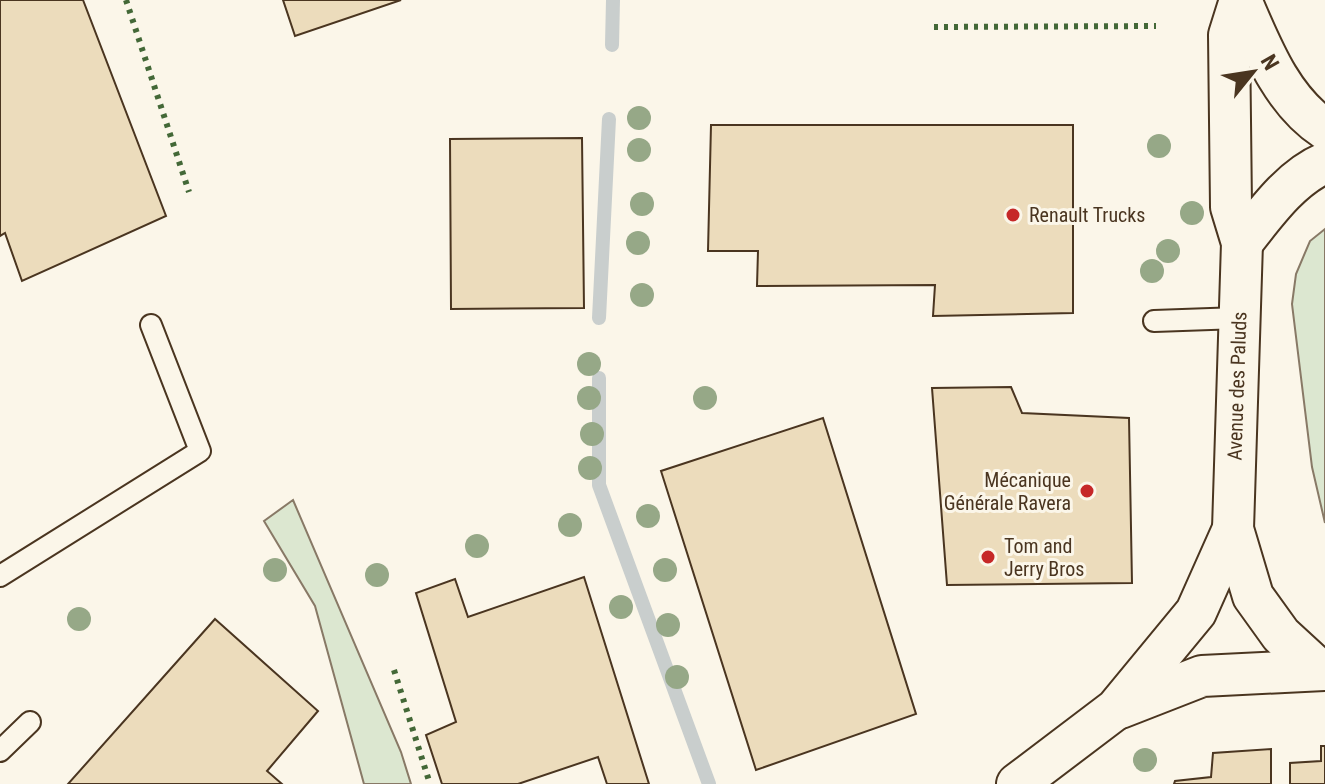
<svg xmlns="http://www.w3.org/2000/svg" width="1325" height="784" viewBox="0 0 1325 784" font-family="'Roboto Condensed',sans-serif">
<style>
.green{fill:#dce7d0;stroke:#887966;stroke-width:2}
.lines{fill:none;stroke-linecap:round;stroke-linejoin:round}
.stream{stroke:#c9cecd;stroke-width:14}
.building{fill:#ecdcbc;stroke:#4a3520;stroke-width:2}
.service-casing{stroke:#4a3520;stroke-width:24}
.minor-casing{stroke:#4a3520;stroke-width:44}
.service{stroke:#fbf6e9;stroke-width:20}
.minor{stroke:#fbf6e9;stroke-width:40}
.hedge{stroke:#436837;stroke-width:6;stroke-dasharray:4 6;stroke-linecap:butt}
.tree{fill:#96a887}
.poi-dot{fill:#c62828;stroke:#fbf6e9;stroke-width:3}
.labels{text-anchor:middle;stroke-width:6;stroke-linejoin:round;paint-order:stroke}
.poi-label{font-size:20px;fill:#4a3520;stroke:#fbf6e9;text-anchor:start}
.street-label{font-size:20px;fill:#4a3520;stroke:#fbf6e9}
</style>
<rect width="100%" height="100%" fill="#fbf6e9"/>
<g class="green">
<path d="M 1325,229 L 1325,523 L 1312,467 L 1292,304 L 1296,274 L 1310,241 Z"/>
<path d="M 293,500 L 401,752 L 411,784 L 364,784 L 315,606 L 264,521 Z"/>
</g>
<g class="lines">
<g class="stream">
<path d="M 612,45 L 613,0"/>
<path d="M 599,318 L 609,119"/>
<path d="M 599,378 L 599,485 L 709,784"/>
</g>
</g>
<g class="building">
<path d="M 0,0 L 83,0 L 166,216 L 22,281 L 5,233 L 0,236 Z"/>
<path d="M 283,0 L 401,0 L 295,36 Z"/>
<path d="M 711,125 L 1073,125 L 1073,313 L 933,316 L 935,285 L 757,286 L 758,251 L 708,251 Z"/>
<path d="M 582,138 L 584,308 L 451,309 L 450,139 Z"/>
<path d="M 1011,387 L 1022,413 L 1129,418 L 1132,583 L 947,585 L 932,388 Z"/>
<path d="M 823,418 L 916,714 L 756,770 L 661,471 Z"/>
<path d="M 584,577 L 649,784 L 607,784 L 598,757 L 518,784 L 442,784 L 426,735 L 456,722 L 416,593 L 455,579 L 468,617 Z"/>
<path d="M 215,619 L 318,711 L 267,771 L 282,784 L 68,784 Z"/>
<path d="M 1321,746 L 1325,746 L 1325,784 L 1290,784 L 1290,763 L 1321,761 Z"/>
<path d="M 1271,749 L 1271,784 L 1174,784 L 1175,781 L 1211,777 L 1213,753 Z"/>
</g>
<g class="lines">
<defs>
<g id="service">
<path d="M 1154,321 L 1239,318"/>
<path d="M 0,576 L 200,451 L 151,325"/>
<path d="M 0,751 L 30,722"/>
</g>
<g id="minor">
<path d="M 1240,0 L 1229,35 L 1231,207 L 1242,243 L 1233,529 L 1253,596 L 1281,635 L 1319,670"/>
<path d="M 1241,0 C 1261,46 1281,100 1325,129"/>
<path d="M 1242,243 C 1265,214 1290,178 1325,163"/>
<path d="M 1120,708 L 1202,676 L 1325,670"/>
<path d="M 1017,784 L 1116,709 L 1196,612 L 1233,529"/>
</g>
</defs>
<use href="#service" class="service-casing"/>
<use href="#minor" class="minor-casing"/>
<use href="#service" class="service"/>
<use href="#minor" class="minor"/>
<g class="hedge">
<path d="M 126,0 L 189,192"/>
<path d="M 934,27 L 1156,26"/>
<path d="M 394,670 L 430,784"/>
</g>
</g>
<g class="tree">
<circle cx="639" cy="118" r="12"/>
<circle cx="1159" cy="146" r="12"/>
<circle cx="639" cy="150" r="12"/>
<circle cx="642" cy="204" r="12"/>
<circle cx="1192" cy="213" r="12"/>
<circle cx="638" cy="243" r="12"/>
<circle cx="1168" cy="251" r="12"/>
<circle cx="1152" cy="271" r="12"/>
<circle cx="642" cy="295" r="12"/>
<circle cx="589" cy="364" r="12"/>
<circle cx="589" cy="398" r="12"/>
<circle cx="705" cy="398" r="12"/>
<circle cx="592" cy="434" r="12"/>
<circle cx="590" cy="468" r="12"/>
<circle cx="648" cy="516" r="12"/>
<circle cx="570" cy="525" r="12"/>
<circle cx="477" cy="546" r="12"/>
<circle cx="275" cy="570" r="12"/>
<circle cx="665" cy="570" r="12"/>
<circle cx="377" cy="575" r="12"/>
<circle cx="621" cy="607" r="12"/>
<circle cx="79" cy="619" r="12"/>
<circle cx="668" cy="625" r="12"/>
<circle cx="677" cy="677" r="12"/>
<circle cx="1145" cy="760" r="12"/>
</g>
<g class="poi-dot">
<circle cx="1013" cy="215" r="8"/>
<circle cx="1087" cy="491" r="8"/>
<circle cx="988" cy="557" r="8"/>
</g>
<g class="labels">
<g class="poi-label">
<text x="1029" y="222">Renault Trucks</text>
<text x="1071" y="487" text-anchor="end">Mécanique<tspan x="1071" dy="23">Générale Ravera</tspan></text>
<text x="1004" y="553">Tom and<tspan x="1004" dy="23">Jerry Bros</tspan></text>
</g>
<g class="street-label">
<text transform="translate(1237 386) rotate(-88)" y="7">Avenue des Paluds</text>
</g>
</g>
<g transform="translate(1253 72) rotate(60)" stroke="#fbf6e9" stroke-width="6" paint-order="stroke">
<path d="M0-6L14 30L0 20L-14 30Z" fill="#4a3520"/>
<text y="-12" font-size="22" font-weight="bold" text-anchor="middle" fill="#4a3520">N</text>
</g>
</svg>
